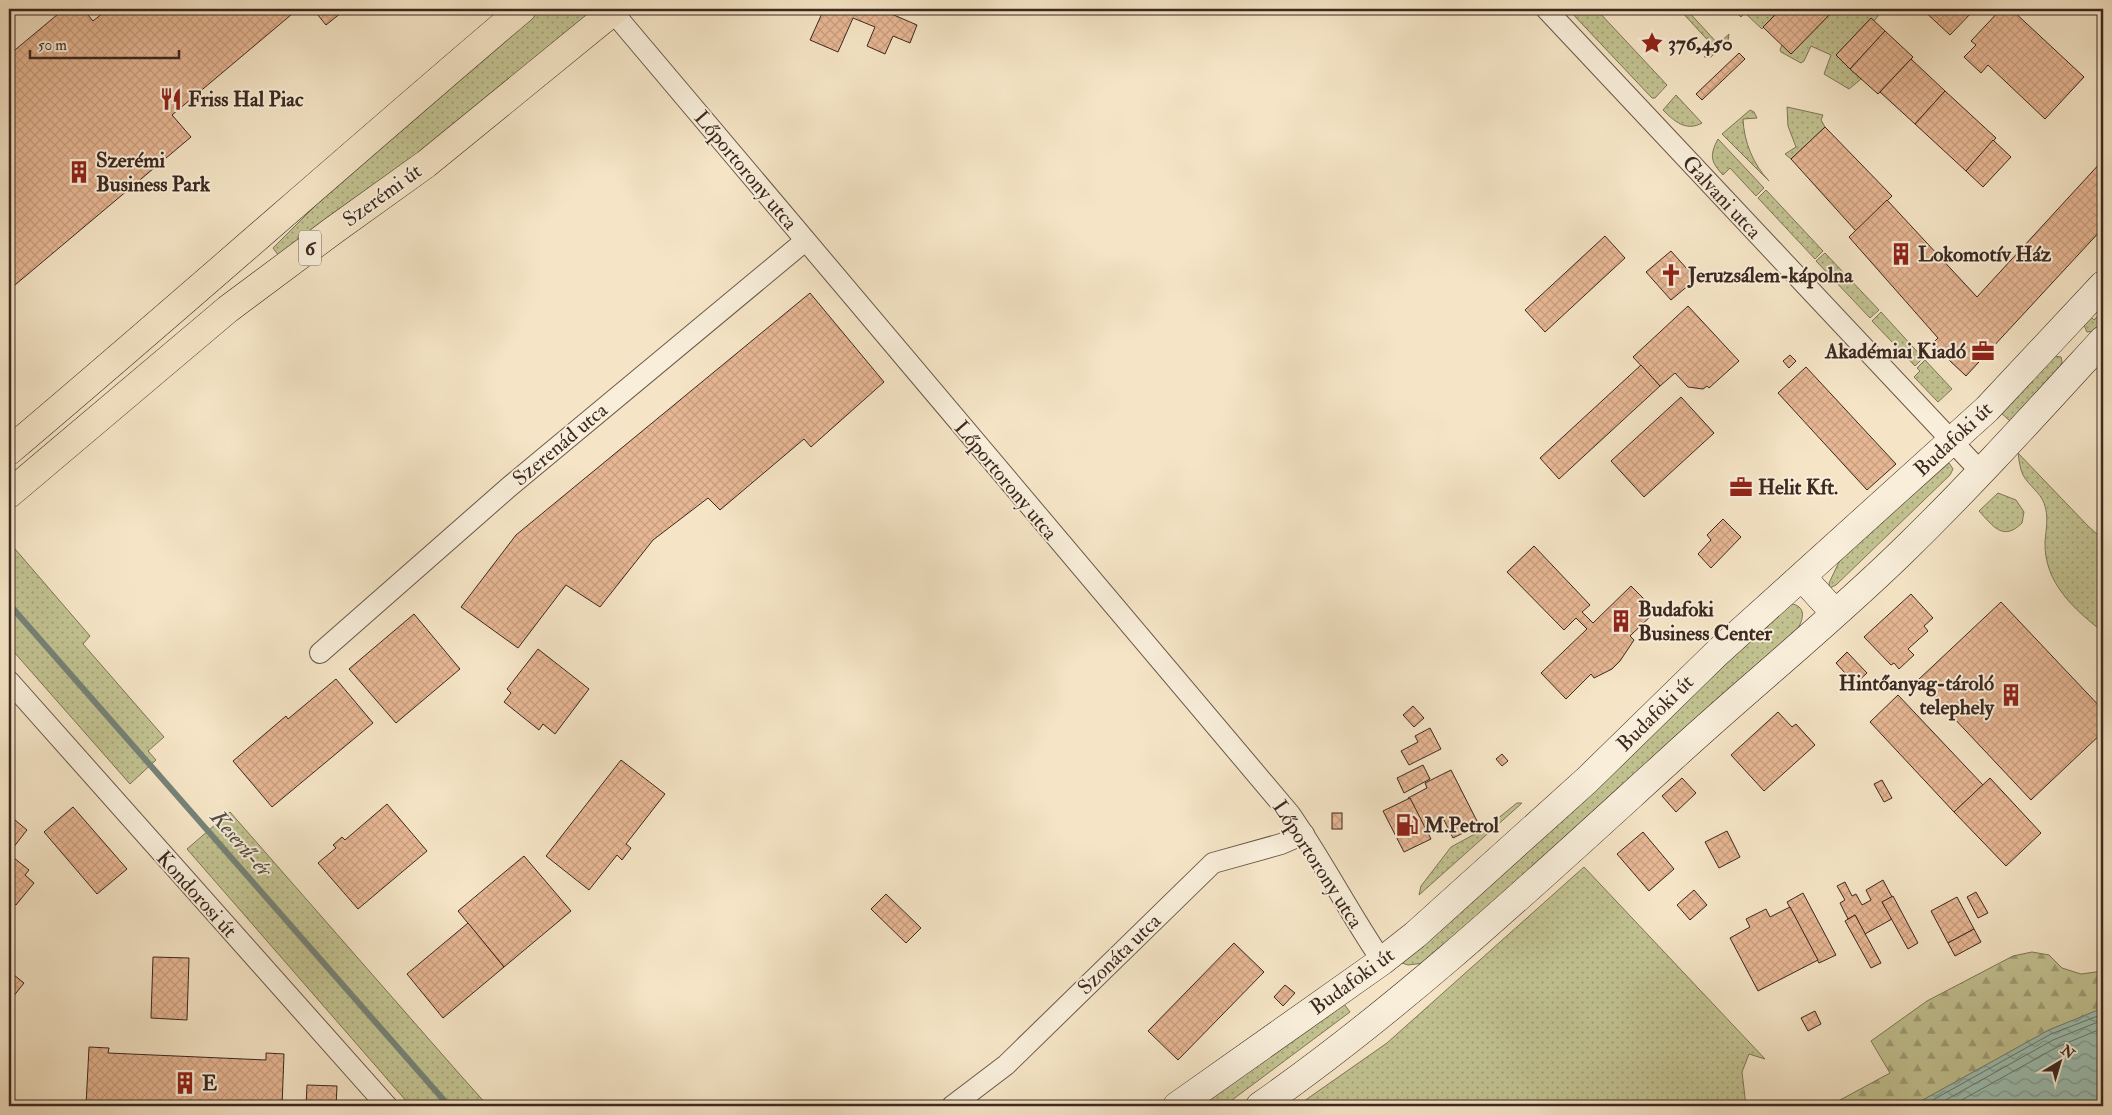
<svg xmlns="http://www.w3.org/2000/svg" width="2112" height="1115" viewBox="0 0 2112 1115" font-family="'IM FELL Double Pica',serif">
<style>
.grass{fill:url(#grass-dots);stroke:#7f7558}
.forest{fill:url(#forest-firs);stroke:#7f7558}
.water{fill:url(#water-waves);stroke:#768378}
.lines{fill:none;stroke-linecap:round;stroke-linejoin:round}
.shore{stroke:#6c7469;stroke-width:1}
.stream{stroke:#768378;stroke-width:6}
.building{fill:url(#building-cross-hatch);stroke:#3c2820}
.minor-casing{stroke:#6a574a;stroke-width:22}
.secondary-casing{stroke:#3c2820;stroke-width:29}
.primary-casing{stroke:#3c2820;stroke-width:29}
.minor{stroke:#f8eeda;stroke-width:20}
.secondary{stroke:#f8eeda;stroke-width:28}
.primary{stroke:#f5e5c6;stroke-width:28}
.labels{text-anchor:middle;stroke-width:4;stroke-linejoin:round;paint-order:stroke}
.shield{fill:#f8eeda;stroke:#746358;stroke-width:1}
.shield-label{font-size:20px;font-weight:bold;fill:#3c2820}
.poi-label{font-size:21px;font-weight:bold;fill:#3c2820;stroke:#f8eeda;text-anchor:start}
.street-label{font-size:21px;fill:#3c2820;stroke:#f8eeda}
.water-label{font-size:22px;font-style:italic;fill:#544e44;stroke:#f8eeda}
</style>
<defs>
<pattern id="grass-dots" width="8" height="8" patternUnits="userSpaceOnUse" patternTransform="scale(1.25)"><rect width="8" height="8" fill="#c2c291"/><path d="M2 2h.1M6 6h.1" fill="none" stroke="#9f9e76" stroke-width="1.8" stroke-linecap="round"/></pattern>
<pattern id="forest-firs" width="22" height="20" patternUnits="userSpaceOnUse" patternTransform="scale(1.25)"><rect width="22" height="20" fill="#c2c291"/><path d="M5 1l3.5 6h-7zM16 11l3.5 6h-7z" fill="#9f9e76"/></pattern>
<pattern id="water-waves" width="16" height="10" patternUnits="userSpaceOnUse" patternTransform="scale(1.25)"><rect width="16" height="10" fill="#9cbfb2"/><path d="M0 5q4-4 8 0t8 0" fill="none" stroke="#809b90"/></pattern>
<pattern id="building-cross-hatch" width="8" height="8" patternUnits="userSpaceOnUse" patternTransform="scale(1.25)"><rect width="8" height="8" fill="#e7b794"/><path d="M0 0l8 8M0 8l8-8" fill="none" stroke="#c79d7f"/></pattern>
</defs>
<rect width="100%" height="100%" fill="#f5e5c6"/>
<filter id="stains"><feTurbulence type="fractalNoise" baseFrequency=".004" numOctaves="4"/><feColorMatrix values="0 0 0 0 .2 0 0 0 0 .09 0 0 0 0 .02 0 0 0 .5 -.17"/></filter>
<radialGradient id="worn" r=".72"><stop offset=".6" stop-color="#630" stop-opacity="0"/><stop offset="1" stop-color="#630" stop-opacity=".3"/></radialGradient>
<g class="grass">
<path d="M 540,9 L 597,9 L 461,123 L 279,256 L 273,248 L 330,191 L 407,121 Z"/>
<path d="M 1568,9 L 1596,9 L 1667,85 L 1655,98 L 1652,98 Z"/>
<path d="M 1679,9 L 1686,9 L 1718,44 L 1729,34 L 1728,41 L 1711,57 L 1704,57 L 1714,47 Z"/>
<path d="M 1732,9 L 1775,9 L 1778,11 L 1762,29 L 1745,13 L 1741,17 Z"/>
<path d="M 1835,9 L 1874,9 L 1878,12 L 1878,16 L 1874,21 L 1871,18 L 1836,55 L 1861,79 L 1849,89 L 1824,74 L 1831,55 L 1811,46 L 1804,61 L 1801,63 L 1781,52 L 1780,50 L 1782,45 L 1791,54 Z"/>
<path d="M 1676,95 L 1702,123 C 1686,132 1674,121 1663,110 Z"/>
<path d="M 1787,107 L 1823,115 L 1821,120 L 1825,127 L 1791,159 L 1785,154 L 1796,147 L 1788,126 Z"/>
<path d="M 1750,110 L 1754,112 L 1757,118 L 1743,119 C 1744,142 1753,164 1769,181 L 1722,134 Z"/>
<path d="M 1718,139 L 1764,188 L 1756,196 L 1730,168 L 1723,175 C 1711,162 1709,156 1718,139 Z"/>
<path d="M 1766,190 L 1823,251 L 1815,259 L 1758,198 Z"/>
<path d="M 1825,253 L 1879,310 L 1870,318 L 1816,261 Z"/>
<path d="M 2103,310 L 2103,314 L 2097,322 L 2101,326 L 2095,331 L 2087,332 L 2084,325 L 2090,316 L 2094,320 Z"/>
<path d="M 1881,312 L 1923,358 L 1915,366 L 1872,321 Z"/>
<path d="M 2054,356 L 2061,357 L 2062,362 L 2059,369 L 2010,421 L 2000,412 Z"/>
<path d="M 1925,360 L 1952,389 L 1938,402 L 1914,377 L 1920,371 L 1917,368 Z"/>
<path d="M 2018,453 L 2088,526 L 2100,537 L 2103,534 L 2103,632 C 2074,609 2044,583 2045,542 C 2046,529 2049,516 2044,503 C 2040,492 2029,486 2023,475 C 2020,469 2019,460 2018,453 Z"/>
<path d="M 1949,463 L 1953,469 L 1950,475 L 1836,585 L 1830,588 L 1829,583 L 1841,558 Z"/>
<path d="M 1998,493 L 2016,500 L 2024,512 L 2022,523 C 2003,542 1993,526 1979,511 Z"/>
<path d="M 9,542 L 90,636 L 83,644 L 164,737 L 148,751 L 156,760 L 130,784 L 14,652 L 9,653 Z"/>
<path d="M 1793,604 C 1807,608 1803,620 1797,630 L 1424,963 L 1408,965 L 1402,963 L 1789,606 Z"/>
<path d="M 1517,803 L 1522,803 L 1419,895 L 1421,886 L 1451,847 L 1486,828 Z"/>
<path d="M 230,812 L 462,1077 L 488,1106 L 406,1106 L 408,1103 L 187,849 Z"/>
<path d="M 1584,867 L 1765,1059 L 1749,1054 L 1742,1072 L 1746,1106 L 1297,1106 L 1387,1043 Z"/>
<path d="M 1344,1004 L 1350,1012 L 1224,1106 L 1198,1106 Z"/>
</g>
<path class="forest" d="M 2032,952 L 2049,955 L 2062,968 L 2081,974 L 2103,971 L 2103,1008 L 2049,1030 L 1912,1106 L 1829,1106 L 1890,1073 L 1871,1041 L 1927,1001 L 2013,956 Z"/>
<path class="water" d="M 2103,1008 L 2103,1106 L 1912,1106 L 2049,1030 Z"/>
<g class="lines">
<g class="shore">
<path d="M 1922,1106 L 2051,1034 L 2103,1014"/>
<path d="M 1935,1106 L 2053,1040 L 2103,1020"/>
<path d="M 1951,1106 L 2057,1047 L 2103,1028"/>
</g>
<path class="stream" d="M 9,604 L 449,1106"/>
</g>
<g class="building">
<path d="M 64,9 L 83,9 L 93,21 L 108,9 L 298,9 L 172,115 L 191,137 L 9,290 L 9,55 Z"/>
<path d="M 313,9 L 346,9 L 326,25 Z"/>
<path d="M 824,9 L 880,9 L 917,25 L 910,43 L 893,36 L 885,54 L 867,46 L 875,27 L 853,18 L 838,52 L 810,40 Z"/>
<path d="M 1781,9 L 1835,9 L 1791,54 L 1763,27 Z"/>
<path d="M 1922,9 L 1975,9 L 1950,35 Z"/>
<path d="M 2001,9 L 2011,9 L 2084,77 L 2045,119 L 1988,65 L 1981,73 L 1964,57 L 1976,45 L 1971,41 Z"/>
<path d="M 1871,18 L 1885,31 L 1850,69 L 1836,55 Z"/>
<path d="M 1885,31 L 1913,57 L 1878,94 L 1850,69 Z"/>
<path d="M 1739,53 L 1745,59 L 1702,100 L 1696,94 Z"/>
<path d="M 1911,59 L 1945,91 L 1915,124 L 1880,92 Z"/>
<path d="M 1945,91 L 1996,138 L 1966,171 L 1915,124 Z"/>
<path d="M 1825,127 L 1892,196 L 1856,231 L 1791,159 Z"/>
<path d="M 1993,140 L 2011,157 L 1983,187 L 1966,171 Z"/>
<path d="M 2103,160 L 2103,228 L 1966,376 L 1932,344 L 1938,338 L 1849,237 L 1887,200 L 1977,297 Z"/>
<path d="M 1605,236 L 1625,258 L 1545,332 L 1525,310 Z"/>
<path d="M 1671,251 L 1696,279 L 1671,300 L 1646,272 Z"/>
<path d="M 810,293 L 884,382 L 811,447 L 804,439 L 720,510 L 708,498 L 653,540 L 600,607 L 566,585 L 518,648 L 461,607 L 516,535 Z"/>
<path d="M 1688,306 L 1739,361 L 1709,388 L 1707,386 L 1703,389 L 1688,387 L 1675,373 L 1660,386 L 1633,357 Z"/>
<path d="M 1790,355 L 1796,361 L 1789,368 L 1783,361 Z"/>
<path d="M 1641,365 L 1660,386 L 1559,479 L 1540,458 Z"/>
<path d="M 1806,367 L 1896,464 L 1867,490 L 1778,393 Z"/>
<path d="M 1681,397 L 1714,433 L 1644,497 L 1611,461 Z"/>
<path d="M 1723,519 L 1741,537 L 1711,568 L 1698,554 L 1711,540 L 1707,535 Z"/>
<path d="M 1534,546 L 1590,605 L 1582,612 L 1593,623 L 1631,586 L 1656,611 L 1630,636 L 1634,640 L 1620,661 L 1612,669 L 1594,678 L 1591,674 L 1566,699 L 1541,673 L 1587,629 L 1576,618 L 1564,630 L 1507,572 Z"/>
<path d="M 1911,594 L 1933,618 L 1924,626 L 1928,631 L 1908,649 L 1914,655 L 1899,669 L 1894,663 L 1891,665 L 1864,637 Z"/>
<path d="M 2001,602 L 2103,710 L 2103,732 L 2031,800 L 1918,680 Z"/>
<path d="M 414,614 L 460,669 L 396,723 L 349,669 Z"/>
<path d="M 538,649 L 589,689 L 555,734 L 543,724 L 539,730 L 504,702 L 511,693 L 507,689 Z"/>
<path d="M 1847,652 L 1867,673 L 1855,684 L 1836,663 Z"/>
<path d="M 336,679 L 373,723 L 272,807 L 233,761 L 286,716 L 288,719 Z"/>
<path d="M 1898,695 L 1983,785 L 1954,812 L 1870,722 Z"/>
<path d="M 1413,706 L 1424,718 L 1414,727 L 1403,715 Z"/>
<path d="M 1778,712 L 1792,727 L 1796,724 L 1815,745 L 1764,791 L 1731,755 Z"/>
<path d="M 1430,728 L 1441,749 L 1409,765 L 1401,751 L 1418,742 L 1415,736 Z"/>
<path d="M 1502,754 L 1508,761 L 1502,766 L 1496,759 Z"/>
<path d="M 621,760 L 665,794 L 626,844 L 631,848 L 622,860 L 617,855 L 589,890 L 546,856 Z"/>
<path d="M 1423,765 L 1430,779 L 1404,793 L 1397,778 Z"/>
<path d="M 1451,770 L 1479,825 L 1453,838 L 1444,820 L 1424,830 L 1408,798 L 1427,788 L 1425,783 Z"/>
<path d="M 1682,778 L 1696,793 L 1676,812 L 1662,796 Z"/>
<path d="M 1990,778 L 2041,833 L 2006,866 L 1954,812 Z"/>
<path d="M 1882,780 L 1892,798 L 1884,802 L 1874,784 Z"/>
<path d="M 1410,798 L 1431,839 L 1404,852 L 1383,811 Z"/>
<path d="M 387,804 L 427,851 L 358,909 L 318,863 L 336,848 L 333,845 L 342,837 L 345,840 Z"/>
<path d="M 73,807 L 127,869 L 97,894 L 44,832 Z"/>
<rect x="1332" y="813" width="10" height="16"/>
<path d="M 9,815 L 27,830 L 9,853 Z"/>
<path d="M 1727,831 L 1740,857 L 1719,868 L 1705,842 Z"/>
<path d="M 1643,832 L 1674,869 L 1649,891 L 1617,854 Z"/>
<path d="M 9,854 L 29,870 L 25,875 L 34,883 L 16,905 L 9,900 Z"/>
<path d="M 524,856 L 571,911 L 504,967 L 458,911 Z"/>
<path d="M 1883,880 L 1892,897 L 1882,902 L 1892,919 L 1865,934 L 1855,915 L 1848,919 L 1840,903 L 1845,900 L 1837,886 L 1845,882 L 1852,896 L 1856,894 L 1862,905 L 1871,900 L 1866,890 Z"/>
<path d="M 1694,890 L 1707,905 L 1690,920 L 1677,905 Z"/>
<path d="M 1976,892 L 1988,913 L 1978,918 L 1967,897 Z"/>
<path d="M 1803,893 L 1836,955 L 1819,963 L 1787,902 Z"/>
<path d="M 886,894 L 921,928 L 906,943 L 871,909 Z"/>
<path d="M 1893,896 L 1918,943 L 1908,949 L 1882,902 Z"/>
<path d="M 1957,897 L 1974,929 L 1948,943 L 1931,911 Z"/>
<path d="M 1790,907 L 1818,960 L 1758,991 L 1730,938 L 1750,927 L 1746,919 L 1766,909 L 1770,917 Z"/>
<path d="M 1855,915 L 1881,963 L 1871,968 L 1845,921 Z"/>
<path d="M 468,923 L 504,967 L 443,1018 L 407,974 Z"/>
<path d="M 1974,929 L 1981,942 L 1955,956 L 1948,943 Z"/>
<path d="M 1234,943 L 1264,972 L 1178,1060 L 1148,1031 Z"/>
<path d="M 153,957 L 189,958 L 187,1020 L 151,1018 Z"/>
<path d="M 9,971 L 24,983 L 9,1002 Z"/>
<path d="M 1285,985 L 1295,993 L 1283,1006 L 1274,997 Z"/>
<path d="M 1815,1011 L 1821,1024 L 1808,1031 L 1801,1018 Z"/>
<path d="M 89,1047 L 109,1048 L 108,1053 L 266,1060 L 266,1053 L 284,1054 L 282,1106 L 86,1106 Z"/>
<path d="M 307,1085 L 337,1086 L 336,1106 L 306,1106 Z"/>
</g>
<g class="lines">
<defs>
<g id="minor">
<path d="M 1546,9 L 1981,472"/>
<path d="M 612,11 L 1290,814 C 1323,861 1349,913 1382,961"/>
<path d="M 320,653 L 509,487 L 805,241"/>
<path d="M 9,681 L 387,1106"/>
<path d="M 952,1106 L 1006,1065 L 1213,863 L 1281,844 L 1304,834"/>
</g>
<g id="secondary">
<path d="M 1802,577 L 1835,613"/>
<path d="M 1177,1106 L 1382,961 L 1415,935 L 1587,780 L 1718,652 L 1987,409 L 2103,285"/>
<path d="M 1260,1106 C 1407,1003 1539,879 1671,759 C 1747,689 1828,624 1902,552 C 1972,484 2037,412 2103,340"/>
</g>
<g id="primary">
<path d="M 9,451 C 182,305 350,155 522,9"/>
<path d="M 9,494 L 228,309 L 334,230 L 426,164 L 616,9"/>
</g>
</defs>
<use href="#minor" class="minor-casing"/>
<use href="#secondary" class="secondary-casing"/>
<use href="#primary" class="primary-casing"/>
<use href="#minor" class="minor"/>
<use href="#secondary" class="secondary"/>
<use href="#primary" class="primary"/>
</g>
<defs>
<symbol id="sight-bare" viewBox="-9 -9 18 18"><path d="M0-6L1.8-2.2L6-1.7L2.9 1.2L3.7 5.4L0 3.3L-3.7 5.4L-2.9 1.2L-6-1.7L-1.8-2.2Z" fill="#8f2418" stroke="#f8eeda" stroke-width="2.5" paint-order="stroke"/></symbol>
<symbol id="restaurant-bare" viewBox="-9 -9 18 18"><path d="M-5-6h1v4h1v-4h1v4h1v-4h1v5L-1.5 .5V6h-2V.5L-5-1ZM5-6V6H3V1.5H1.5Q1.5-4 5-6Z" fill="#8f2418" stroke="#f8eeda" stroke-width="2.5" paint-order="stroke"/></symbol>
<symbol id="building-bare" viewBox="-9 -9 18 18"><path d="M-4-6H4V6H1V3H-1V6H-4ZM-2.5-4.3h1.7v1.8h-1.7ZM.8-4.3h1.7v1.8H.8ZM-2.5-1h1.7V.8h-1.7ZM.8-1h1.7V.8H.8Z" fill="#8f2418" stroke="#f8eeda" stroke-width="2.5" paint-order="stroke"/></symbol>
<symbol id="church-bare" viewBox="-9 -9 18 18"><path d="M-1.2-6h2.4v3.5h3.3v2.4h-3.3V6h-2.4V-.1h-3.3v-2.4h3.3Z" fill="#8f2418" stroke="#f8eeda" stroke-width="2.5" paint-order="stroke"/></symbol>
<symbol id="office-bare" viewBox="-9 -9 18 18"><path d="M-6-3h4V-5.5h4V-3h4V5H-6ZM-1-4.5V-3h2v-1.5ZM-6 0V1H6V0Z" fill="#8f2418" stroke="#f8eeda" stroke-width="2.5" paint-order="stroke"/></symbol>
<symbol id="fuel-bare" viewBox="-9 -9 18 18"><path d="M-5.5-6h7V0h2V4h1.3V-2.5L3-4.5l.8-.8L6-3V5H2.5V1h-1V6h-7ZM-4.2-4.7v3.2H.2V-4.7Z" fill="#8f2418" stroke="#f8eeda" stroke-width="2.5" paint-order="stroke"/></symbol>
</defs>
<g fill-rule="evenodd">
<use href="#sight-bare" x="1636" y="27" width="32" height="32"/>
<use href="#restaurant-bare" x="155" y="83" width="32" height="32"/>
<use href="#building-bare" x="63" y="156" width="32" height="32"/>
<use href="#building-bare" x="1885" y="238" width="32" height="32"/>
<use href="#church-bare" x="1655" y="259" width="32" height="32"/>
<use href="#office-bare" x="1967" y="335" width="32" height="32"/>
<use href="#office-bare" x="1725" y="471" width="32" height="32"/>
<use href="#building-bare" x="1605" y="605" width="32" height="32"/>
<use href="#building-bare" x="1995" y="679" width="32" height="32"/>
<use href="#fuel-bare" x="1391" y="809" width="32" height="32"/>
<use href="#building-bare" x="169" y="1067" width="32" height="32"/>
</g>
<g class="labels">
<rect class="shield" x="299" y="230.5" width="22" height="35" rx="4"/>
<g class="shield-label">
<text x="310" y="255">6</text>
</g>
<g class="poi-label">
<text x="1668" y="50">376,450</text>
<text x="188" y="106">Friss Hal Piac</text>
<text x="96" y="167">Szerémi<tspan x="96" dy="24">Business Park</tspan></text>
<text x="1918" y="261">Lokomotív Ház</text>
<text x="1688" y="282">Jeruzsálem-kápolna</text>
<text x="1966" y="358" text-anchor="end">Akadémiai Kiadó</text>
<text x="1758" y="494">Helit Kft.</text>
<text x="1638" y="616">Budafoki<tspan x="1638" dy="24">Business Center</tspan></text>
<text x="1994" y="690" text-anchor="end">Hintőanyag-tároló<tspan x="1994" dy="24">telephely</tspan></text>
<text x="1424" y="832">M.Petrol</text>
<text x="202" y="1090">E</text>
</g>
<g class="street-label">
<text transform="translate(746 170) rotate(50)" y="7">Lőportorony utca</text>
<text transform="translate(382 195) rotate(-36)" y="7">Szerémi út</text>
<text transform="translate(1722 197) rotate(47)" y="7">Galvani utca</text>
<text transform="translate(1953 439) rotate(-43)" y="7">Budafoki út</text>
<text transform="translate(560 444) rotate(-40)" y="7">Szerenád utca</text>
<text transform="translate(1006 480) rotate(50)" y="7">Lőportorony utca</text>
<text transform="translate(1655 713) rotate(-45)" y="7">Budafoki út</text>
<text transform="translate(1318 864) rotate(57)" y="7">Lőportorony utca</text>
<text transform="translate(197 894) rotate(48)" y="7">Kondorosi út</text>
<text transform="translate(1119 954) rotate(-44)" y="7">Szonáta utca</text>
<text transform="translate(1352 981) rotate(-36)" y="7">Budafoki út</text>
</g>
<g class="water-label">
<text transform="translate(242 843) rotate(49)" y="8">Keserű-ér</text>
</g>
</g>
<rect width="2112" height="1115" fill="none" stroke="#f5e5c6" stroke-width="30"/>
<rect x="10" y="10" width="2092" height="1095" fill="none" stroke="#3c2820" stroke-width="2.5"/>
<rect x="15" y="15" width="2082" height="1085" fill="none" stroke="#3c2820"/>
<g transform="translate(2060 1062) rotate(38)" stroke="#f8eeda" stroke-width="4" paint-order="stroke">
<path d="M0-4L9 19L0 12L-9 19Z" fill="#3c2820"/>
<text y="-8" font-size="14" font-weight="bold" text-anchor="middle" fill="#3c2820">N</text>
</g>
<path d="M30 50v8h149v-8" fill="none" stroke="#3c2820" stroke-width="2.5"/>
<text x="38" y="50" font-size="15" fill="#3c2820" stroke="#f8eeda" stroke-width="4" paint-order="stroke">50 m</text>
<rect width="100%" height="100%" filter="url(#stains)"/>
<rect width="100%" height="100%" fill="url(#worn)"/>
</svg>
